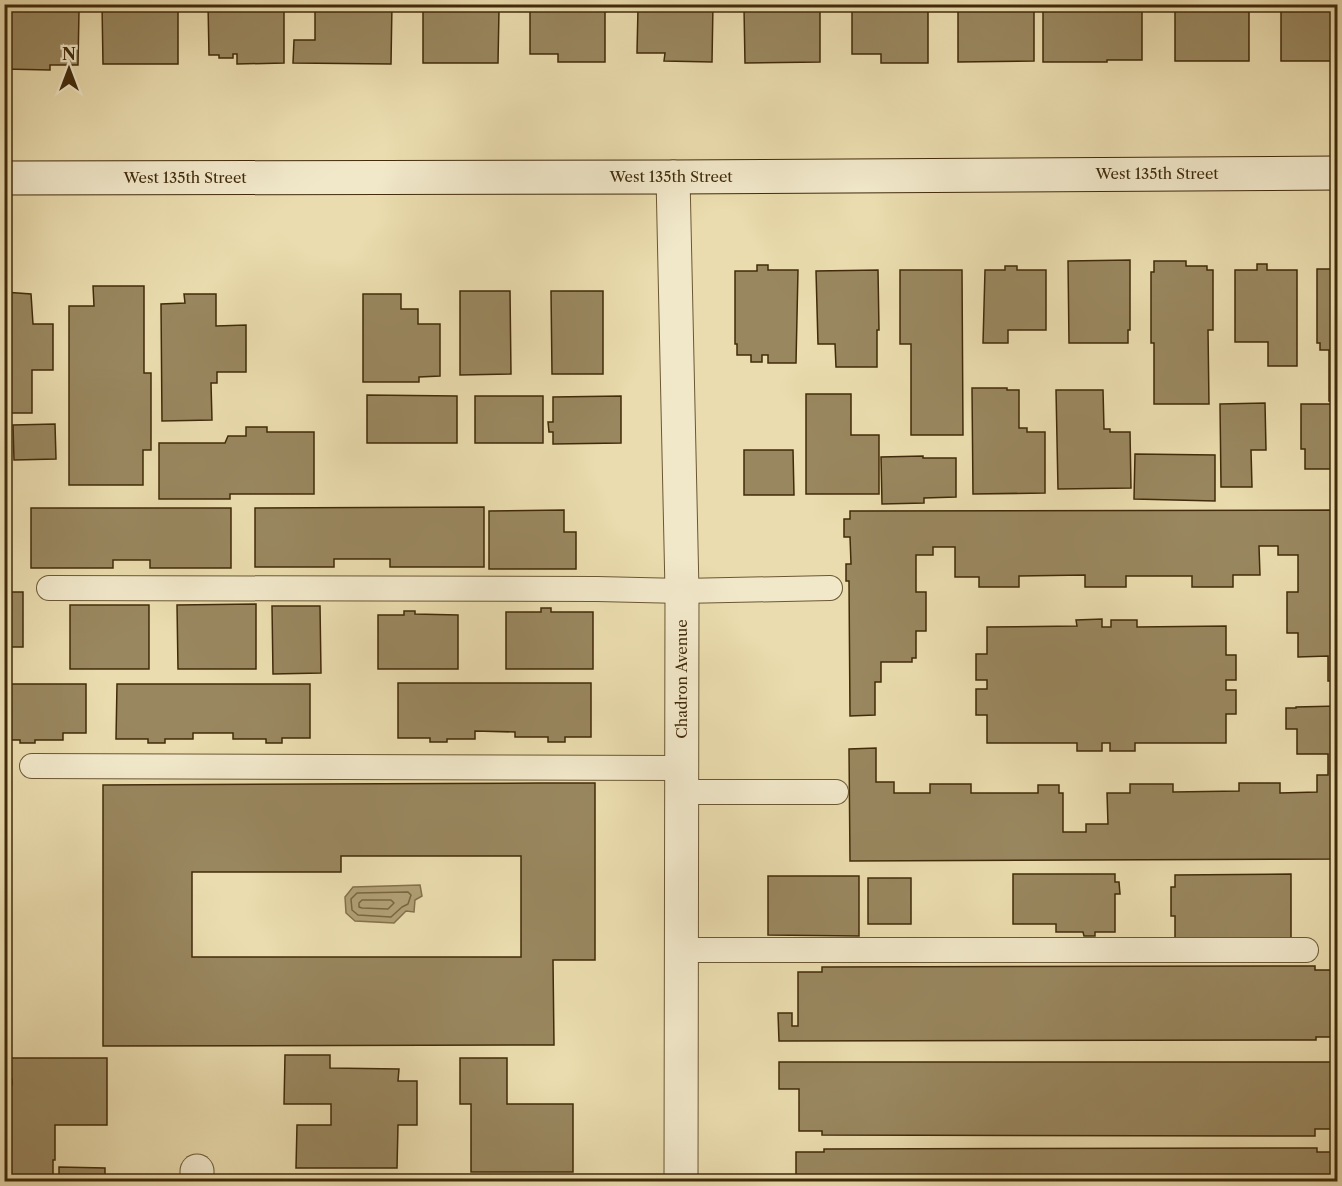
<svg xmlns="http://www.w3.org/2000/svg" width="1342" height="1186" viewBox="0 0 1342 1186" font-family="'Libre Caslon Text',serif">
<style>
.water{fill:#b1a076;stroke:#84714b;stroke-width:1.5}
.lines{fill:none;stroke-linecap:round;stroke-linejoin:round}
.shore{stroke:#796640;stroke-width:1.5}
.building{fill:#99875f;stroke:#412b0a;stroke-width:1.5;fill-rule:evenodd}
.lane-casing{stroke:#6b5733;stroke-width:26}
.street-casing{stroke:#6b5733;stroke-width:35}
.secondary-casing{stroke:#412b0a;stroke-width:35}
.lane{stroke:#f1e8ca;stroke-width:24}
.street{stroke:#f1e8ca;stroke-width:33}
.secondary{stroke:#f1e8ca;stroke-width:33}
.labels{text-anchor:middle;stroke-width:4.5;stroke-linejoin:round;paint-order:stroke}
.street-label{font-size:15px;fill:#412b0a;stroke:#f1e8ca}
</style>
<rect width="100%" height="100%" fill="#eadcae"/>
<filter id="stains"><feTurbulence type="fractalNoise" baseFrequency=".00333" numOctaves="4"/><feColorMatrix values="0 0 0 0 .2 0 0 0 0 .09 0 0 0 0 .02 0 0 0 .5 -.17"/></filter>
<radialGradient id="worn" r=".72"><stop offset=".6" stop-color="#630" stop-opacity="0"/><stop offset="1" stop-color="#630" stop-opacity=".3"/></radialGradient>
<path class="water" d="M 420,885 L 422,896 L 415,900 L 414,912 L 406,911 L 394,923 L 355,921 L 346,913 L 345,897 L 353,887 Z"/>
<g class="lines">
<g class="shore">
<path d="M 408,892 L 411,895 L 408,904 L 402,907 L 391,917 L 358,915 L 352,910 L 351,899 L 357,893 Z"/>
<path d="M 362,900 L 391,900 L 394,903 L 388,909 L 362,908 L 359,907 L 359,903 Z"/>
</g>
</g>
<g class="building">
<path d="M 24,4 L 70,4 L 70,11 L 79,11 L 78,65 L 50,65 L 50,70 L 4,69 L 4,9 L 24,9 Z"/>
<path d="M 102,4 L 178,4 L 178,64 L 103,64 Z"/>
<path d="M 208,4 L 284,4 L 284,63 L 237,64 L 237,54 L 233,54 L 233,58 L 219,58 L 219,55 L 209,55 Z"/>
<path d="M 392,4 L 391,64 L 293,63 L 294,40 L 315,40 L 315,9 L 322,9 L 322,5 L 292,4 Z"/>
<path d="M 452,4 L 495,4 L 495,10 L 499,10 L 498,63 L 423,63 L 423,8 L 452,8 Z"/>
<path d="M 558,4 L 606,4 L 606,11 L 605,10 L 605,62 L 558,62 L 558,54 L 530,54 L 530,8 L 558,8 Z"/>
<path d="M 641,4 L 713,4 L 712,62 L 664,61 L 665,53 L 637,53 L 638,8 L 641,8 Z"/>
<path d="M 958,4 L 1034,4 L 1034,61 L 958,62 Z"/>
<path d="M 1066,4 L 1139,4 L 1139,6 L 1142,6 L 1142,60 L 1107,60 L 1107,62 L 1043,62 L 1043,8 L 1066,8 Z"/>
<path d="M 1177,4 L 1249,4 L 1249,61 L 1175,61 L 1175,7 L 1177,7 Z"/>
<path d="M 1257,4 L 1338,4 L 1338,61 L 1281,61 L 1281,8 L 1257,8 Z"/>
<path d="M 770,5 L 779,5 L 779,9 L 820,8 L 820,62 L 745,63 L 744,8 L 770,8 Z"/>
<path d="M 875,5 L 885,5 L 885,8 L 928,8 L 928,63 L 881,63 L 881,54 L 852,54 L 852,8 L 875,8 Z"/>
<path d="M 1130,260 L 1130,330 L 1128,330 L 1128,343 L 1069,343 L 1068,261 Z"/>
<path d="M 1154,261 L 1186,261 L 1186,266 L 1207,266 L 1207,270 L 1213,270 L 1213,330 L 1208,330 L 1209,404 L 1154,404 L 1154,343 L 1151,343 L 1151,272 L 1154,272 Z"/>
<path d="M 1257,264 L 1267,264 L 1267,270 L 1297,270 L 1297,366 L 1268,366 L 1268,342 L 1235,342 L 1235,270 L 1257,270 Z"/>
<path d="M 757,265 L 768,265 L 768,270 L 798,270 L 796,363 L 768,363 L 768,355 L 762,355 L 762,362 L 751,362 L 751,355 L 737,355 L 737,344 L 735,344 L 735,271 L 757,271 Z"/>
<path d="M 1005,266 L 1017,266 L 1017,270 L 1046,270 L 1046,330 L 1008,330 L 1008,343 L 983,343 L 985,270 L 1005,270 Z"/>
<path d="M 1317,269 L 1338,269 L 1338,401 L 1329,401 L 1329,350 L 1320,350 L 1320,343 L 1317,343 Z"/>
<path d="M 878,270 L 879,330 L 877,330 L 877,367 L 836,367 L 835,344 L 818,344 L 816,271 Z"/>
<path d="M 900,270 L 962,270 L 963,435 L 911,435 L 911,344 L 900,344 Z"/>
<path d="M 93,286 L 144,286 L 144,373 L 151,373 L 151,450 L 143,450 L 143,485 L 69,485 L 69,306 L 94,306 Z"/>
<path d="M 460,291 L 510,291 L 511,374 L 460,375 Z"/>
<path d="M 551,291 L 603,291 L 603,374 L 552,374 Z"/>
<path d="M 4,292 L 31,294 L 33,324 L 53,324 L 53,370 L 32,370 L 32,413 L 4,413 Z"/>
<path d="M 184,294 L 216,294 L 216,326 L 246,325 L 246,372 L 217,372 L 217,383 L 211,383 L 212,420 L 162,421 L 161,304 L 185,303 Z"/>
<path d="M 363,294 L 401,294 L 401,309 L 418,309 L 418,324 L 440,324 L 440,376 L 419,377 L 419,382 L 363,382 Z"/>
<path d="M 972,388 L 1007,388 L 1007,390 L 1019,390 L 1019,428 L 1027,428 L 1027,432 L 1045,432 L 1045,493 L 973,494 Z"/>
<path d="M 1056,390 L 1103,390 L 1104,429 L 1110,429 L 1110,432 L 1130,432 L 1131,488 L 1058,489 Z"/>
<path d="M 806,394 L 851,394 L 851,435 L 879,435 L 879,494 L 806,494 Z"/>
<path d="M 367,395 L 457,396 L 457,443 L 367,443 Z"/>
<rect x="475" y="396" width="68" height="47"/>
<path d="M 621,396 L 621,443 L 553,444 L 553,432 L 549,432 L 548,422 L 553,422 L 553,397 Z"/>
<path d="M 1265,403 L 1266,450 L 1251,450 L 1252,487 L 1221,487 L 1220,404 Z"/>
<path d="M 1301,404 L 1338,404 L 1337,469 L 1305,469 L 1305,449 L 1301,449 Z"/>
<path d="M 55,424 L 56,459 L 14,460 L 13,425 Z"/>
<path d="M 246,427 L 267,427 L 267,432 L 314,432 L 314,494 L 230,494 L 230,499 L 159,499 L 159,443 L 225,443 L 228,436 L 246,436 Z"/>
<path d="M 744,450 L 793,450 L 794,495 L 744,495 Z"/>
<path d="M 1135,454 L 1215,455 L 1215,501 L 1134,499 Z"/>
<path d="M 923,456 L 923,458 L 956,458 L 956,497 L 924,498 L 924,503 L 882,504 L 881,457 Z"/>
<path d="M 484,507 L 484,567 L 390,567 L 390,559 L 334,559 L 334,567 L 255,567 L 255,508 Z"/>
<path d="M 31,508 L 231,508 L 231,568 L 150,568 L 150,560 L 113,560 L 113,568 L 31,568 Z"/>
<path d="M 564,510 L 564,532 L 576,532 L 576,569 L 489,569 L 489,511 Z"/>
<path d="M 1338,510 L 1338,681 L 1328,681 L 1328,656 L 1298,657 L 1298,633 L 1287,633 L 1287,592 L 1298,592 L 1298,555 L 1278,555 L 1278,546 L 1259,546 L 1260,575 L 1233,575 L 1233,587 L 1192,587 L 1192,576 L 1126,576 L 1126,587 L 1085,587 L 1085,575 L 1019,576 L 1019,587 L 979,587 L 979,577 L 955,577 L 955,547 L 933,547 L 933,555 L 916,555 L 916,592 L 926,592 L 926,631 L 916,631 L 916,658 L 912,658 L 912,662 L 881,662 L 881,682 L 875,682 L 875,715 L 850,716 L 849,581 L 846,581 L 846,564 L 851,564 L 850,537 L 844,537 L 844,519 L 850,519 L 850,511 Z"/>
<rect x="4" y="592" width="19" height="55"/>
<path d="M 256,604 L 256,669 L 178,669 L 177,605 Z"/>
<rect x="70" y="605" width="79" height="64"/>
<path d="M 272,606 L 320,606 L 321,673 L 273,674 Z"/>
<path d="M 541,608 L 551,608 L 551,612 L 593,612 L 593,669 L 506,669 L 506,612 L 541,612 Z"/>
<path d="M 404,611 L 415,611 L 415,614 L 458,615 L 458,669 L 378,669 L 378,615 L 404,615 Z"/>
<path d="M 1102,619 L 1102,627 L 1111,627 L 1111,620 L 1137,620 L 1137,627 L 1226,626 L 1226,655 L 1236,655 L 1236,680 L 1226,680 L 1226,690 L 1236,690 L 1236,714 L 1226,714 L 1226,743 L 1135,743 L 1135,751 L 1110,751 L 1110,743 L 1102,743 L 1102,751 L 1077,751 L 1077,743 L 987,743 L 987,715 L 976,715 L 976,689 L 987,689 L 987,680 L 976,680 L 976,654 L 987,654 L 987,627 L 1077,626 L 1076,620 Z"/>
<path d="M 398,683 L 591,683 L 591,737 L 565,737 L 565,742 L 548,742 L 548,737 L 515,737 L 515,732 L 475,731 L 475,739 L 447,739 L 447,742 L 430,742 L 430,738 L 398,738 Z"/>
<path d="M 4,684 L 86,684 L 86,733 L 63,733 L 63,740 L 35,740 L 35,743 L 20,743 L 20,740 L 4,740 Z"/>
<path d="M 117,684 L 310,684 L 310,738 L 282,738 L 282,743 L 266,743 L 266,739 L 233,739 L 233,733 L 193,733 L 193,739 L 165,739 L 165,743 L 148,743 L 148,739 L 116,739 Z"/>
<path d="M 1338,706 L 1338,859 L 850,861 L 849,749 L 876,748 L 876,782 L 894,782 L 894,793 L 930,793 L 930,784 L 971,784 L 971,793 L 1038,793 L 1038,785 L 1059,785 L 1059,793 L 1063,793 L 1063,832 L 1086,832 L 1086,824 L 1108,824 L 1107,793 L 1130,793 L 1130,784 L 1173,784 L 1173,792 L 1239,791 L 1239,783 L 1280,783 L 1280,793 L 1317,792 L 1317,775 L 1328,775 L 1328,754 L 1297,754 L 1297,729 L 1286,729 L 1286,708 L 1296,708 L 1296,707 Z"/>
<path d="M 541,783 L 595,783 L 595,960 L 553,960 L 554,1045 L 103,1046 L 103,785 ZM 341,856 L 521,856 L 521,957 L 192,957 L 192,872 L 341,872 Z"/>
<path d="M 1013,874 L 1115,874 L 1115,882 L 1119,882 L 1120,894 L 1115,894 L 1115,932 L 1095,932 L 1095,936 L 1084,936 L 1083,932 L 1056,932 L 1056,924 L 1013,924 Z"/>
<path d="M 1291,874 L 1291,939 L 1175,939 L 1175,916 L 1171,916 L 1171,887 L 1175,887 L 1175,875 Z"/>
<path d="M 768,876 L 859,876 L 859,936 L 768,935 Z"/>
<rect x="868" y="878" width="43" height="46"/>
<path d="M 1315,966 L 1315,970 L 1338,970 L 1338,1037 L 1316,1037 L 1316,1040 L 779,1041 L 778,1013 L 792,1013 L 792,1026 L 798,1026 L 798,972 L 822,972 L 822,967 Z"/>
<path d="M 285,1055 L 330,1055 L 330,1068 L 399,1069 L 398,1081 L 417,1081 L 417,1125 L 398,1125 L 397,1168 L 296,1168 L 297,1125 L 331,1125 L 331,1104 L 284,1104 Z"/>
<path d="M 10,1058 L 107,1058 L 107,1125 L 55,1125 L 55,1160 L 53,1160 L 53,1182 L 4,1182 L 4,1085 L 12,1085 L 12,1079 L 4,1079 L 4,1063 L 10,1063 Z"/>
<path d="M 460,1058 L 507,1058 L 507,1104 L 573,1104 L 573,1172 L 471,1172 L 471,1104 L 460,1104 Z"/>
<path d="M 779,1062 L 1338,1062 L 1338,1129 L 1315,1129 L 1315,1136 L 822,1135 L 822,1131 L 799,1131 L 799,1089 L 779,1089 Z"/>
<path d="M 1317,1148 L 1317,1152 L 1338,1152 L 1338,1182 L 796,1182 L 796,1152 L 824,1152 L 824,1149 Z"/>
<path d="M 59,1167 L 105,1168 L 105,1182 L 59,1182 Z"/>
</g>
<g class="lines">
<defs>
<g id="lane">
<path d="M 49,588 L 597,589 L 682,591 L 830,588"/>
<path d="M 32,766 L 682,768"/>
<path d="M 682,792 L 836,792"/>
<path d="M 681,950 L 1306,950"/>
</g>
<g id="street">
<path d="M 673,177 L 682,591 L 681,1182"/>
<path d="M 197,1171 L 197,1182"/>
</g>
<path id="secondary" d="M 4,178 L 673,177 L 1338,173"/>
</defs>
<use href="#lane" class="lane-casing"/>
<use href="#street" class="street-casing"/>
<use href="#secondary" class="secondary-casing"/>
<use href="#lane" class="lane"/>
<use href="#street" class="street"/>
<use href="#secondary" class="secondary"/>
</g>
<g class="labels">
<g class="street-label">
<text x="1157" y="179">West 135th Street</text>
<text x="671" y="182">West 135th Street</text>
<text x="185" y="183">West 135th Street</text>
<text transform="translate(682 679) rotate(-90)" y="5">Chadron Avenue</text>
</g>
</g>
<rect width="1342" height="1186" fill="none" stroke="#eadcae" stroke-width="24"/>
<rect x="6" y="6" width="1330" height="1174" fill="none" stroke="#412b0a" stroke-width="3"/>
<rect x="12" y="12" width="1318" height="1162" fill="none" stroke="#412b0a" stroke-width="1.5"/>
<g transform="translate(69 69)" stroke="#f1e8ca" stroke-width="4.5" paint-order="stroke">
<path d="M0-4.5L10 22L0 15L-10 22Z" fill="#412b0a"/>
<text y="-9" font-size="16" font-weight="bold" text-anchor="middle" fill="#412b0a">N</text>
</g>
<rect width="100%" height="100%" filter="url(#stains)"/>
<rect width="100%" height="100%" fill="url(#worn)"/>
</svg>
